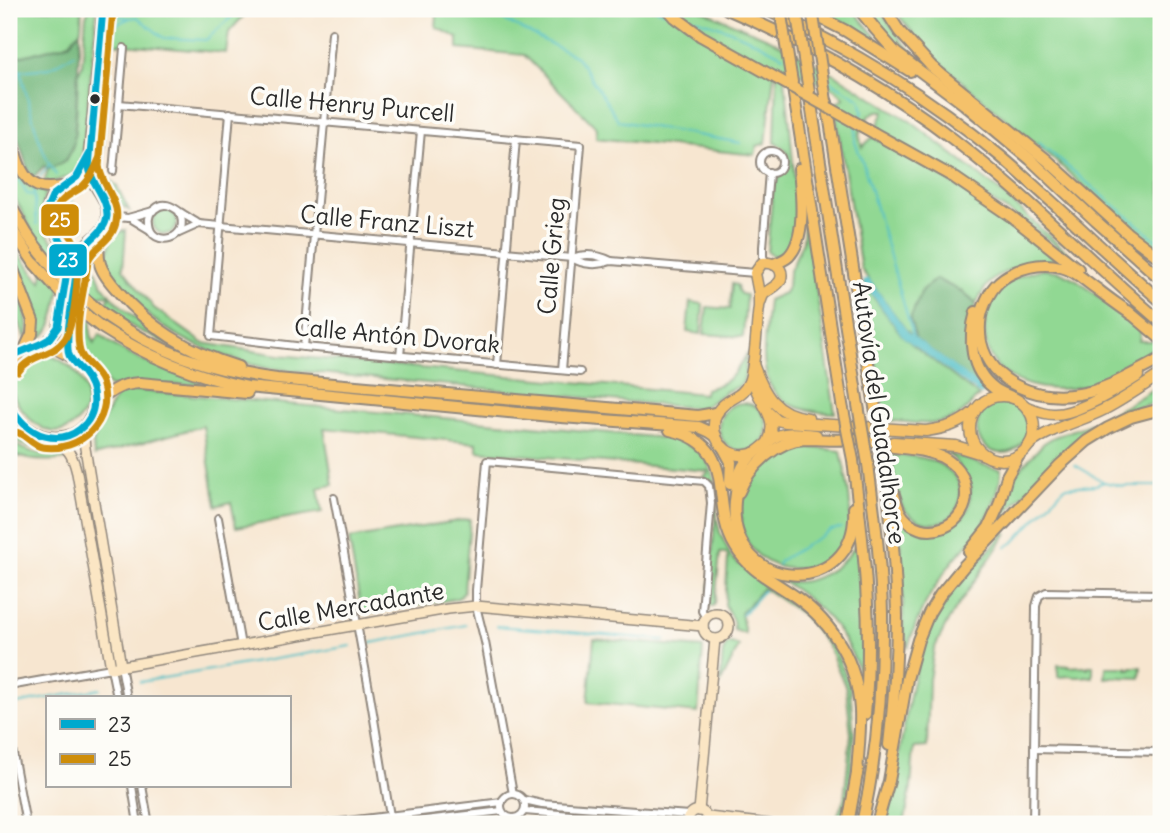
<svg xmlns="http://www.w3.org/2000/svg" width="1170" height="833" viewBox="0 0 1170 833" font-family="Delius,sans-serif">
<style>
.green{fill:#91d893;stroke:#5e825f;stroke-width:2}
.forest{fill:#74b87d;stroke:#507254;stroke-width:2}
.lines{fill:none;stroke-linecap:round;stroke-linejoin:round}
.stream{stroke:#52c0c7;stroke-width:2}
.canal{stroke:#52c0c7;stroke-width:7}
.street-casing{stroke:#91887e;stroke-width:10}
.secondary-casing{stroke:#91887e;stroke-width:12}
.primary-casing{stroke:#91887e;stroke-width:13}
.highway-casing{stroke:#91887e;stroke-width:14}
.street{stroke:#fff;stroke-width:6}
.secondary{stroke:#fbe6c4;stroke-width:9}
.primary{stroke:#f5c16b;stroke-width:10}
.highway{stroke:#f5c16b;stroke-width:10}
.highway-bridge-casing{stroke:#91887e;stroke-width:14;stroke-linecap:butt}
.highway-bridge{stroke:#f5c16b;stroke-width:10}
.bus-1-casing{stroke:#fdfcf7;stroke-width:12}
.bus-2-casing{stroke:#fdfcf7;stroke-width:12}
.bus-1{stroke:#00a9ce;stroke-width:7}
.bus-2{stroke:#ce8d09;stroke-width:7}
.bus-dot{fill:#2b2b2b;stroke:#fdfcf7;stroke-width:2.5}
.labels{text-anchor:middle;stroke-width:7;stroke-linejoin:round;paint-order:stroke}
.street-label{font-size:24px;fill:#2b2b2b;stroke:#fdfcf7}
.line-badge{stroke:#fdfcf7;stroke-width:2.5}
.badge-label{font-size:19px;text-anchor:middle;font-weight:bold;fill:#fff}
</style>
<rect width="100%" height="100%" fill="#fdfcf7"/>
<filter id="ink" filterUnits="userSpaceOnUse"><feTurbulence type="fractalNoise" baseFrequency=".0143" numOctaves="2"/><feDisplacementMap in="SourceGraphic" scale="14" xChannelSelector="R" yChannelSelector="G"/><feConvolveMatrix kernelMatrix="1 2 1 2 8 2 1 2 1" color-interpolation-filters="sRGB"/></filter>
<filter id="wash" filterUnits="userSpaceOnUse"><feTurbulence type="fractalNoise" baseFrequency=".00686" numOctaves="4" result="noise"/><feDisplacementMap in="SourceGraphic" scale="28" xChannelSelector="R" yChannelSelector="G"/><feGaussianBlur stdDeviation="1.57" result="paint"/><feColorMatrix in="noise" values="0 0 0 0 0 0 0 0 0 0 0 0 0 0 0 0 0 1.4 0 .05"/><feComposite in="paint" operator="in"/></filter>
<g filter="url(#wash)">
<rect width="100%" height="100%" fill="#f7e6d0"/>
<g class="green">
<path d="M 9,9 L 82,9 C 81,14 82,27 80,31 C 74,49 26,56 9,57 Z"/>
<path d="M 89,9 L 97,9 L 82,160 L 75,174 L 51,183 L 44,183 L 48,169 C 53,167 60,165 64,162 C 78,152 77,93 78,74 L 82,66 L 86,16 Z"/>
<path d="M 112,9 L 260,9 L 247,12 L 229,32 L 226,53 L 111,43 L 101,174 L 116,185 L 129,210 L 119,204 L 112,189 L 103,183 L 98,175 L 97,158 Z"/>
<path d="M 428,9 L 699,9 L 770,39 L 833,73 L 910,121 L 996,188 L 1087,270 L 1025,222 L 876,129 L 884,111 C 869,109 866,122 859,134 L 862,147 L 873,137 C 939,172 1002,212 1058,261 C 1034,265 1007,264 988,284 C 983,290 980,297 976,304 L 961,290 L 915,308 L 910,319 L 916,339 L 907,331 L 861,269 L 834,105 L 844,98 L 836,90 L 783,66 C 788,98 790,130 793,162 C 794,180 798,198 796,216 C 795,227 792,250 781,255 C 775,257 771,256 767,252 L 773,189 C 779,172 803,155 775,143 L 777,75 L 774,74 L 766,143 L 757,146 L 755,155 L 596,138 L 597,128 L 524,55 L 458,49 L 458,38 L 436,27 L 437,16 Z"/>
<path d="M 820,9 L 852,9 L 884,46 Z"/>
<path d="M 867,9 L 879,9 L 903,42 L 946,84 L 910,58 L 883,31 Z"/>
<path d="M 893,9 L 1156,9 L 1161,13 L 1161,254 L 1118,218 L 1060,165 L 933,57 Z"/>
<path d="M 9,145 C 18,169 17,187 46,192 C 39,209 39,224 51,239 C 54,243 59,246 61,252 C 66,264 56,316 50,328 C 47,335 41,338 33,341 L 36,321 L 9,250 L 9,238 L 15,249 L 41,282 L 48,254 L 38,242 L 9,187 Z"/>
<circle cx="165" cy="222" r="12"/>
<path d="M 805,215 L 835,413 C 751,411 762,363 768,300 L 784,293 L 788,286 L 789,273 L 803,241 Z"/>
<path d="M 126,230 L 123,269 L 154,308 L 203,343 L 279,355 L 704,394 L 705,389 C 729,384 736,374 747,353 L 745,374 L 743,382 L 738,387 L 727,391 L 705,406 L 696,408 L 266,368 C 211,355 159,334 122,289 C 117,282 106,272 105,262 C 105,259 107,256 108,252 C 111,237 111,235 126,230 Z"/>
<path d="M 89,260 C 97,266 97,275 102,284 C 118,307 149,330 174,344 L 175,348 L 136,329 L 104,308 L 110,296 C 104,294 100,295 95,299 C 93,313 87,329 94,343 L 100,334 C 121,356 176,374 205,384 L 109,387 L 98,368 L 80,349 L 78,336 L 86,263 Z"/>
<path d="M 1042,269 L 1061,272 L 1077,280 L 1141,330 L 1139,341 L 1151,341 L 1161,335 L 1161,342 C 1143,356 1124,372 1102,381 C 1071,393 1026,393 1000,369 C 978,349 981,305 1003,286 C 1015,276 1028,273 1042,269 Z"/>
<path d="M 9,272 C 16,289 34,322 25,339 L 9,293 Z"/>
<path d="M 863,283 L 901,334 L 913,345 L 979,396 C 973,401 969,407 963,412 C 941,430 911,422 885,420 Z"/>
<path d="M 732,284 L 737,285 C 737,292 740,295 746,295 L 743,337 L 704,334 L 707,307 L 730,309 Z"/>
<path d="M 690,302 L 703,304 L 701,334 L 687,332 Z"/>
<path d="M 38,354 C 69,354 104,393 78,421 C 59,441 38,430 24,412 C 4,389 7,364 38,354 Z"/>
<path d="M 1161,384 L 1161,402 C 1090,412 1045,472 999,521 L 1013,476 L 1044,443 L 1054,437 L 1093,423 L 1124,407 Z"/>
<path d="M 133,390 L 676,439 C 700,450 707,455 715,481 L 710,482 L 703,477 L 708,473 L 708,471 L 477,451 L 477,443 L 324,428 L 333,485 L 318,488 L 322,512 L 236,527 L 231,502 L 216,506 L 203,426 L 94,456 L 93,442 L 98,430 L 119,391 Z"/>
<circle cx="743" cy="427" r="24"/>
<circle cx="1002" cy="428" r="25"/>
<path d="M 9,424 L 15,425 L 31,440 L 55,452 L 21,444 L 9,436 Z"/>
<path d="M 9,442 C 25,451 44,457 63,456 L 66,459 C 47,462 27,461 9,453 Z"/>
<path d="M 809,447 L 841,451 C 845,474 853,501 849,525 C 839,580 760,584 743,532 C 741,527 742,521 741,516 C 739,500 747,484 758,473 C 773,460 789,448 809,447 Z"/>
<path d="M 946,453 C 965,457 981,467 1001,469 C 1001,491 988,521 974,538 C 968,545 961,551 955,558 C 935,584 916,616 908,648 L 903,629 L 903,586 L 898,516 L 924,532 L 963,517 L 969,507 L 971,486 L 954,459 Z"/>
<path d="M 890,455 C 911,455 936,457 952,473 C 974,495 951,534 920,521 C 915,519 906,513 903,508 C 898,499 893,467 890,455 Z"/>
<path d="M 712,486 L 715,486 L 717,519 L 720,533 L 732,558 L 766,587 L 807,614 L 833,645 L 850,686 L 854,734 L 851,774 L 845,815 L 841,824 L 836,824 L 835,822 L 844,799 L 851,734 L 846,688 L 829,648 L 803,615 L 763,588 L 741,613 L 745,634 L 734,630 L 733,621 L 725,605 L 728,558 L 726,553 L 720,553 L 715,603 L 713,606 L 708,606 L 715,521 Z"/>
<path d="M 470,519 L 464,591 L 460,597 L 455,599 L 366,614 L 361,610 L 349,539 Z"/>
<path d="M 1004,533 L 1007,533 L 949,619 L 934,649 L 929,679 L 927,747 L 914,748 L 911,787 L 904,824 L 886,824 L 912,685 L 924,643 L 938,613 L 949,596 Z"/>
<path d="M 858,541 L 864,626 L 862,678 C 844,629 824,608 781,580 C 787,581 793,582 798,582 C 823,580 847,562 858,541 Z"/>
<path d="M 594,639 L 703,648 L 698,713 L 588,702 Z"/>
<path d="M 731,643 L 739,646 L 720,684 L 723,652 L 727,644 Z"/>
<path d="M 1058,665 L 1069,666 L 1069,667 L 1084,666 L 1088,668 L 1088,666 L 1093,666 L 1093,677 L 1085,676 L 1084,677 L 1073,677 L 1072,676 L 1058,677 Z"/>
<path d="M 1106,667 L 1127,667 L 1127,669 L 1130,669 L 1131,667 L 1141,667 L 1140,678 L 1112,677 L 1105,678 Z"/>
</g>
<g class="forest">
<path d="M 80,31 L 74,142 C 69,160 66,162 48,169 L 44,166 L 33,178 L 28,170 L 9,110 L 9,57 L 23,56 L 68,44 Z"/>
<path d="M 936,279 L 961,291 L 976,304 L 969,323 L 975,372 L 987,389 L 985,391 L 916,339 L 910,319 L 922,290 Z"/>
</g>
<g class="lines">
<g class="stream">
<path d="M 481,9 L 577,57 L 619,121 L 741,143"/>
<path d="M 656,9 L 665,12"/>
<path d="M 110,15 L 130,18"/>
<path d="M 681,16 C 716,22 752,39 783,56"/>
<path d="M 112,26 L 130,18 L 137,17 L 164,38 L 206,40 L 240,9"/>
<path d="M 20,70 C 29,101 38,150 56,175"/>
<path d="M 9,72 L 49,68 L 74,54"/>
<path d="M 828,80 L 860,99 L 863,112 L 860,118"/>
<path d="M 856,127 L 855,142 L 863,163 L 913,336 L 917,344"/>
<path d="M 1038,142 L 1161,244"/>
<path d="M 9,156 L 20,182 L 27,194 L 34,195"/>
<path d="M 40,177 L 49,165"/>
<path d="M 34,190 L 37,224"/>
<path d="M 70,198 L 84,230"/>
<path d="M 1075,465 L 1104,482 L 1122,486 L 1161,486"/>
<path d="M 1006,547 L 1013,543 L 1065,487 L 1096,485 L 1104,482"/>
<path d="M 778,565 L 781,560 L 831,530 L 841,528"/>
<path d="M 742,615 L 763,591"/>
<path d="M 497,626 L 666,640"/>
<path d="M 371,643 L 466,625"/>
<path d="M 140,682 L 351,646"/>
<path d="M 48,698 L 100,689"/>
<path d="M 17,704 L 47,698"/>
</g>
<path class="canal" d="M 867,282 L 906,335 L 981,391"/>
</g>
</g>
<g filter="url(#ink)">
<g class="lines">
<defs>
<g id="street">
<path d="M 119,104 L 581,145 L 562,370"/>
<path d="M 230,113 L 211,336 L 304,347 L 580,372"/>
<circle cx="771" cy="162" r="11"/>
<path d="M 113,171 L 124,48"/>
<path d="M 179,212 C 193,240 151,249 149,224 C 148,218 150,212 155,209 C 164,201 172,206 180,212 C 186,216 193,220 199,224"/>
<path d="M 107,216 L 128,218 L 153,211"/>
<path d="M 130,218 L 150,230"/>
<path d="M 179,233 L 199,224 L 572,258 C 585,253 599,255 611,261"/>
<path d="M 572,258 C 583,265 598,266 611,261 L 755,273"/>
<path d="M 766,262 L 763,257 L 763,247 L 769,172"/>
<path d="M 9,309 L 12,325 L 9,337"/>
<path d="M 304,347 L 332,33"/>
<path d="M 400,356 L 421,131"/>
<path d="M 497,365 L 516,139"/>
<path d="M 334,498 L 370,695 L 390,816"/>
<path d="M 218,518 L 241,646"/>
<path d="M 121,666 L 127,698"/>
<path d="M 9,686 L 111,668 L 117,698"/>
<path d="M 9,732 L 26,824"/>
<path d="M 1034,749 L 1161,752"/>
<path d="M 132,786 L 138,824"/>
<path d="M 142,786 L 149,824"/>
<path d="M 513,794 L 485,642 L 476,606 L 476,590 L 487,461 L 704,481 L 709,486 L 711,503 L 702,611 L 706,618"/>
<circle cx="513" cy="806" r="12"/>
<path d="M 524,800 L 542,804 L 689,815"/>
<path d="M 525,811 L 674,824"/>
<path d="M 323,824 L 502,802"/>
<path d="M 391,824 L 502,811"/>
<path d="M 1033,824 L 1036,606 L 1039,596 L 1046,592 L 1161,594"/>
</g>
<g id="secondary">
<path d="M 83,427 L 85,448 L 121,666"/>
<path d="M 49,437 C 68,448 72,452 77,473 L 111,668 L 448,609 L 476,606 L 703,626"/>
<circle cx="716" cy="626" r="13"/>
<path d="M 699,811 L 715,639"/>
<path d="M 708,817 L 770,824"/>
<path d="M 687,824 C 688,806 708,806 709,824"/>
</g>
<g id="primary">
<path d="M 67,274 C 68,266 69,259 66,251 C 61,234 43,226 48,206 C 51,192 61,190 71,183 C 79,177 84,168 87,160"/>
<path d="M 75,282 C 76,272 76,260 82,250 C 89,237 106,234 107,216 C 108,200 96,191 91,177 C 88,170 89,163 89,155 L 103,9"/>
<path d="M 759,307 C 759,305 762,297 763,295 C 768,289 778,287 781,279 C 784,266 772,262 762,263 L 755,273 L 759,294 L 759,307 C 756,328 756,363 749,382 C 742,399 727,397 718,411 C 706,431 722,458 746,455 C 760,454 766,441 778,436 C 789,431 804,434 816,435"/>
<path d="M 39,346 C 58,335 59,328 62,306"/>
<path d="M 70,357 L 67,335 L 71,313"/>
<path d="M 753,364 C 764,394 774,414 808,418"/>
<path d="M 9,366 C 43,314 117,380 87,422 C 80,432 68,437 55,437 C 34,437 19,423 9,405"/>
<path d="M 753,375 C 754,402 781,414 768,442"/>
<circle cx="1002" cy="428" r="32"/>
<path d="M 1027,407 C 1035,410 1044,414 1053,414 C 1077,415 1118,389 1138,376"/>
<path d="M 769,413 L 777,420 L 786,422 L 926,431 C 947,428 958,425 975,411"/>
<path d="M 893,442 L 956,446 L 985,455"/>
<path d="M 1030,444 C 1052,427 1080,422 1105,409 C 1124,399 1143,386 1161,374"/>
</g>
<g id="highway">
<path d="M 727,9 C 806,43 884,86 953,139 C 1026,195 1091,262 1161,322"/>
<path d="M 765,9 C 849,48 928,96 999,155 C 1055,202 1106,254 1161,301"/>
<path d="M 803,9 L 846,31 L 910,71"/>
<path d="M 859,9 L 876,30 L 896,53 L 964,104 L 1030,159 L 1096,221 L 1161,279"/>
<path d="M 885,9 L 899,31 L 932,67 L 1047,160 L 1127,233 L 1161,259"/>
<path d="M 792,82 L 842,404"/>
<path d="M 809,91 L 858,405"/>
<path d="M 827,102 L 875,407"/>
<path d="M 9,131 C 15,149 18,178 38,186 C 45,189 54,188 61,187"/>
<path d="M 874,133 L 955,178 L 1012,217 L 1078,269"/>
<path d="M 9,203 L 27,234 L 37,248"/>
<path d="M 9,225 L 35,264"/>
<path d="M 101,231 C 99,242 97,253 100,264 C 103,274 111,283 118,291 C 149,328 192,353 238,367"/>
<path d="M 9,259 L 33,321 L 32,334 L 24,351"/>
<path d="M 774,264 C 779,262 785,260 789,256 C 807,237 801,192 799,169"/>
<path d="M 1128,311 L 1161,339"/>
<path d="M 976,312 C 968,339 970,370 994,388 C 1000,393 1008,395 1014,398"/>
<path d="M 103,314 C 160,354 209,370 277,379 L 698,416 L 710,414 L 718,412"/>
<path d="M 1131,314 C 1120,306 1108,298 1097,289 C 1085,281 1075,270 1061,267 C 1045,263 1030,265 1015,272 C 998,279 990,290 984,306 C 979,318 979,330 981,342 C 991,385 1039,401 1079,394 C 1108,390 1135,372 1161,359"/>
<path d="M 101,327 C 147,357 194,376 247,387 L 561,417 L 699,427 L 710,432 L 716,436"/>
<path d="M 94,408 C 107,392 119,384 140,383 L 247,393"/>
<path d="M 670,430 C 741,445 708,502 735,546 C 749,571 774,581 796,597 C 834,624 857,663 860,710 C 861,731 858,753 857,774"/>
<path d="M 873,441 C 880,443 887,446 894,447 C 911,449 926,450 942,457 C 953,463 963,473 965,485 C 974,527 920,547 900,512 C 897,506 895,498 893,491"/>
<path d="M 723,447 L 731,462 L 730,484"/>
<path d="M 754,453 C 737,469 738,479 735,501 C 726,596 860,600 854,508"/>
<path d="M 853,460 C 864,548 873,626 865,714"/>
<path d="M 886,465 C 890,515 896,565 897,616 C 897,659 894,702 889,745"/>
<path d="M 739,492 C 749,467 777,440 805,439 C 822,439 836,441 855,439"/>
<path d="M 969,552 L 989,527 L 999,505 L 1007,476 L 1019,455"/>
<path d="M 877,823 L 889,781 L 907,679 L 918,640 L 929,613 L 940,595 L 963,567 L 1060,465 L 1087,441 L 1108,428 L 1131,417 L 1161,409"/>
<path d="M 848,824 L 858,768"/>
<path d="M 862,824 C 877,756 883,683 882,613 C 881,563 874,513 868,464"/>
</g>
</defs>
<use href="#street" class="street-casing"/>
<use href="#secondary" class="secondary-casing"/>
<use href="#primary" class="primary-casing"/>
<use href="#highway" class="highway-casing"/>
<use href="#street" class="street"/>
<use href="#secondary" class="secondary"/>
<use href="#primary" class="primary"/>
<use href="#highway" class="highway"/>
<defs>
<g id="highway-bridge">
<path d="M 668,9 L 675,17 L 701,36 L 874,133"/>
<path d="M 780,9 L 792,82"/>
<path d="M 796,9 L 809,91"/>
<path d="M 812,9 L 826,101"/>
<path d="M 37,248 L 62,279 L 103,314"/>
<path d="M 35,264 L 69,302 L 101,327"/>
<path d="M 842,404 L 853,460"/>
<path d="M 858,405 L 868,464"/>
<path d="M 875,407 L 886,465"/>
</g>
</defs>
<use href="#highway-bridge" class="highway-bridge-casing"/>
<use href="#highway-bridge" class="highway-bridge"/>
<defs>
<g id="bus-1">
<path d="M 9,357 L 40,344 L 49,339 L 58,327 L 67,272 L 68,258 L 65,247 L 49,222 L 47,209 L 53,195 L 77,177 L 89,155"/>
<path d="M 9,405 C 18,418 28,432 45,436 C 57,439 70,437 80,429 C 99,414 97,389 83,372 C 79,367 72,362 69,355 C 67,349 68,340 68,334 C 69,316 73,298 75,281 C 76,272 76,263 80,255 C 86,239 105,234 107,216 C 108,198 91,184 89,167 L 103,9"/>
</g>
<g id="bus-2">
<path d="M 18,372 C 31,353 53,357 65,339 C 75,323 81,262 75,244 C 71,231 53,221 58,206 C 62,197 75,193 83,186 C 90,179 95,169 99,159"/>
<path d="M 9,431 C 10,431 18,432 19,433 C 28,437 32,445 42,447 C 80,453 115,421 102,382 C 97,368 80,361 79,347 C 75,319 85,289 88,261 C 93,248 107,243 113,231 C 126,205 102,189 99,166 L 113,10"/>
</g>
</defs>
<use href="#bus-1" class="bus-1-casing"/>
<use href="#bus-2" class="bus-2-casing"/>
<use href="#bus-1" class="bus-1"/>
<use href="#bus-2" class="bus-2"/>
</g>
</g>
<circle class="bus-dot" cx="95" cy="99" r="6"/>
<g class="labels">
<g class="street-label">
<text transform="translate(352 105) rotate(5)" y="8">Calle Henry Purcell</text>
<text transform="translate(387 222) rotate(5)" y="8">Calle Franz Liszt</text>
<text transform="translate(552 256) rotate(-85)" y="8">Calle Grieg</text>
<text transform="translate(397 336) rotate(5)" y="8">Calle Antón Dvorak</text>
<text transform="translate(879 413) rotate(82)" y="8">Autovía del Guadalhorce</text>
<text transform="translate(351 607) rotate(-10)" y="8">Calle Mercadante</text>
</g>
</g>
<g class="line-badge">
<rect x="40" y="203" width="40" height="34" rx="7" fill="#ce8d09"/>
<rect x="48" y="243" width="40" height="34" rx="7" fill="#00a9ce"/>
</g>
<g class="badge-label">
<text x="60" y="227">25</text>
<text x="68" y="267">23</text>
</g>
<rect width="1170" height="833" fill="none" stroke="#fdfcf7" stroke-width="35"/>
<rect x="46" y="696" width="245" height="91" fill="#fdfcf7" stroke="#a9a8a5" stroke-width="2"/>
<rect x="60" y="719" width="35" height="10" fill="#00a9ce" stroke="#a9a8a5" stroke-width="2"/>
<text x="108" y="732" font-size="21" fill="#2b2b2b">23</text>
<rect x="60" y="754" width="35" height="10" fill="#ce8d09" stroke="#a9a8a5" stroke-width="2"/>
<text x="108" y="766" font-size="21" fill="#2b2b2b">25</text>
</svg>
